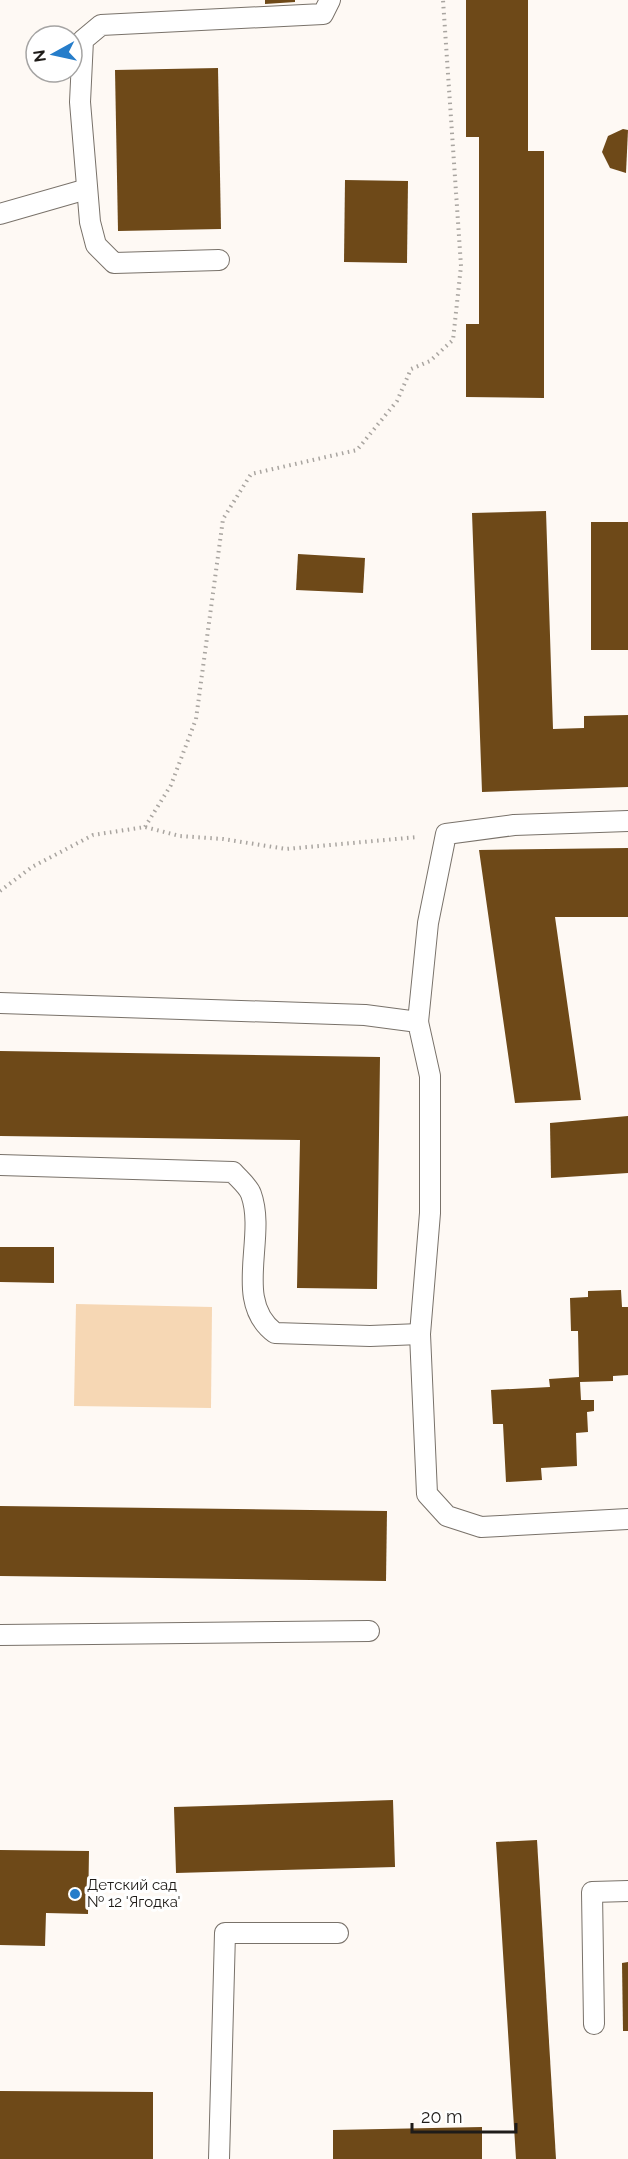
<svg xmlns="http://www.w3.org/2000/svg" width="628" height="2159" viewBox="0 0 628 2159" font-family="Raleway,sans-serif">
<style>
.green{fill:#f6d7b4}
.building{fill:#6e4918}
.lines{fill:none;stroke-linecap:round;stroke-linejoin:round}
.lane-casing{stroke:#79726a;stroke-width:22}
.path{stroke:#a9a5a0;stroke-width:4;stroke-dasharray:1.5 4.5;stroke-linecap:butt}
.lane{stroke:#fff;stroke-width:20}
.poi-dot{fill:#267dca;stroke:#fff;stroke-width:2}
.labels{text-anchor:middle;stroke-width:6;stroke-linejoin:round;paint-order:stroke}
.poi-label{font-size:15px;fill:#1f1c19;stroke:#fff;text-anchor:start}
</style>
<rect width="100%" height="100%" fill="#fef9f4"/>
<path class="green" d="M 76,1304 L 212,1307 L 211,1408 L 74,1406 Z"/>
<g class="building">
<path d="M 265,0 L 295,0 L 295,2 L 265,4 Z"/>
<path d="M 466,0 L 528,0 L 528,151 L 544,151 L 544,398 L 466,397 L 466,324 L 479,324 L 479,137 L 466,137 Z"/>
<path d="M 218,68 L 221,229 L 118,231 L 115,70 Z"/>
<path d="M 623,129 L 628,130 L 626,173 L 610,168 L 602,152 L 608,136 Z"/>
<path d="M 345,180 L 408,181 L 407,263 L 344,262 Z"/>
<path d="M 546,511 L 553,729 L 584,728 L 584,716 L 628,715 L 628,787 L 482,792 L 472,513 Z"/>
<rect x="591" y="522" width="37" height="128"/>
<path d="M 298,554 L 365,558 L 363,593 L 296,590 Z"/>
<path d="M 628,848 L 628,917 L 555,917 L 581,1100 L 515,1103 L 479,850 Z"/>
<path d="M 0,1051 L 380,1057 L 377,1289 L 297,1288 L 300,1140 L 0,1136 Z"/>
<path d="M 628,1116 L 628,1173 L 551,1178 L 550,1123 Z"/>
<path d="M 0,1247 L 54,1247 L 54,1283 L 0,1282 Z"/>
<path d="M 621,1290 L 622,1307 L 628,1307 L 628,1375 L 613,1376 L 613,1381 L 580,1382 L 581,1400 L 594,1400 L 594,1411 L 587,1412 L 588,1432 L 576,1433 L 577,1466 L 541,1468 L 542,1480 L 506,1482 L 503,1424 L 493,1424 L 491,1390 L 550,1387 L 549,1379 L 579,1377 L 578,1331 L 571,1331 L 570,1298 L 588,1297 L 588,1291 Z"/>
<path d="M 0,1506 L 387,1511 L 386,1581 L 0,1576 Z"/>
<path d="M 393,1800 L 395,1867 L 176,1873 L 174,1807 Z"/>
<path d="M 537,1840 L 556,2159 L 516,2159 L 496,1842 Z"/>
<path d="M 0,1850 L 89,1851 L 88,1914 L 46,1913 L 45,1946 L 0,1945 Z"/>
<path d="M 628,1962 L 628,2031 L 623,2031 L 622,1963 Z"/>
<path d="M 0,2091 L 153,2092 L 153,2159 L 0,2159 Z"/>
<path d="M 482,2127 L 482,2159 L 333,2159 L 333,2130 Z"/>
</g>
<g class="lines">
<defs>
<g id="lane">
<path d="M 0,214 L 87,189"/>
<path d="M 219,260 L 114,263 L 96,245 L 90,222 L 80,102 L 83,40 L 101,25 L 323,14 L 330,0"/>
<path d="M 0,1003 L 365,1015 L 418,1022 L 430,1076 L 430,1213 L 420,1334 L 427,1494 L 447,1516 L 481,1527 L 628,1519"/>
<path d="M 418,1022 L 428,923 L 446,834 L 514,825 L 628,821"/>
<path d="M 0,1165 L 233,1172 C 239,1179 248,1186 251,1194 C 267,1238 232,1301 275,1333 L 370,1336 L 420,1334"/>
<path d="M 0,1635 L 369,1631"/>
<path d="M 594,2024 L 592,1892 L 628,1891"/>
<path d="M 219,2159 L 225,1933 L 338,1933"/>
</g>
</defs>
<use href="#lane" class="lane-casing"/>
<g class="path">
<path d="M 145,827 L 171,785 L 196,719 L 223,519 L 251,474 L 357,450 L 397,401 L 411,369 L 430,361 L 453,340 L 461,266 L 443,0"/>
<path d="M 0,891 L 32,867 L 93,835 L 145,827 L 180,836 L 223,839 L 286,849 L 418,837"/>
</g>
<use href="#lane" class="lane"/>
</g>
<circle class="poi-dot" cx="75" cy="1894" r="6"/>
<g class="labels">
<g class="poi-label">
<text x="87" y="1890">Детский сад<tspan x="87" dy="17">№ 12 'Ягодка'</tspan></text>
</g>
</g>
<g transform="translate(54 54) rotate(262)"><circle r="28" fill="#ffffff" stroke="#a5a4a3" stroke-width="1.5"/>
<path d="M0-4.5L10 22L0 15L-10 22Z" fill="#267dca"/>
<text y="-9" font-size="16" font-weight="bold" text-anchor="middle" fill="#1f1c19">N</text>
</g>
<path d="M412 2123v9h104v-9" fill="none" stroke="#1f1c19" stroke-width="3"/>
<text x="421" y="2123" font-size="18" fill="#1f1c19" stroke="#ffffff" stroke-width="4.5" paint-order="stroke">20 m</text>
</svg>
